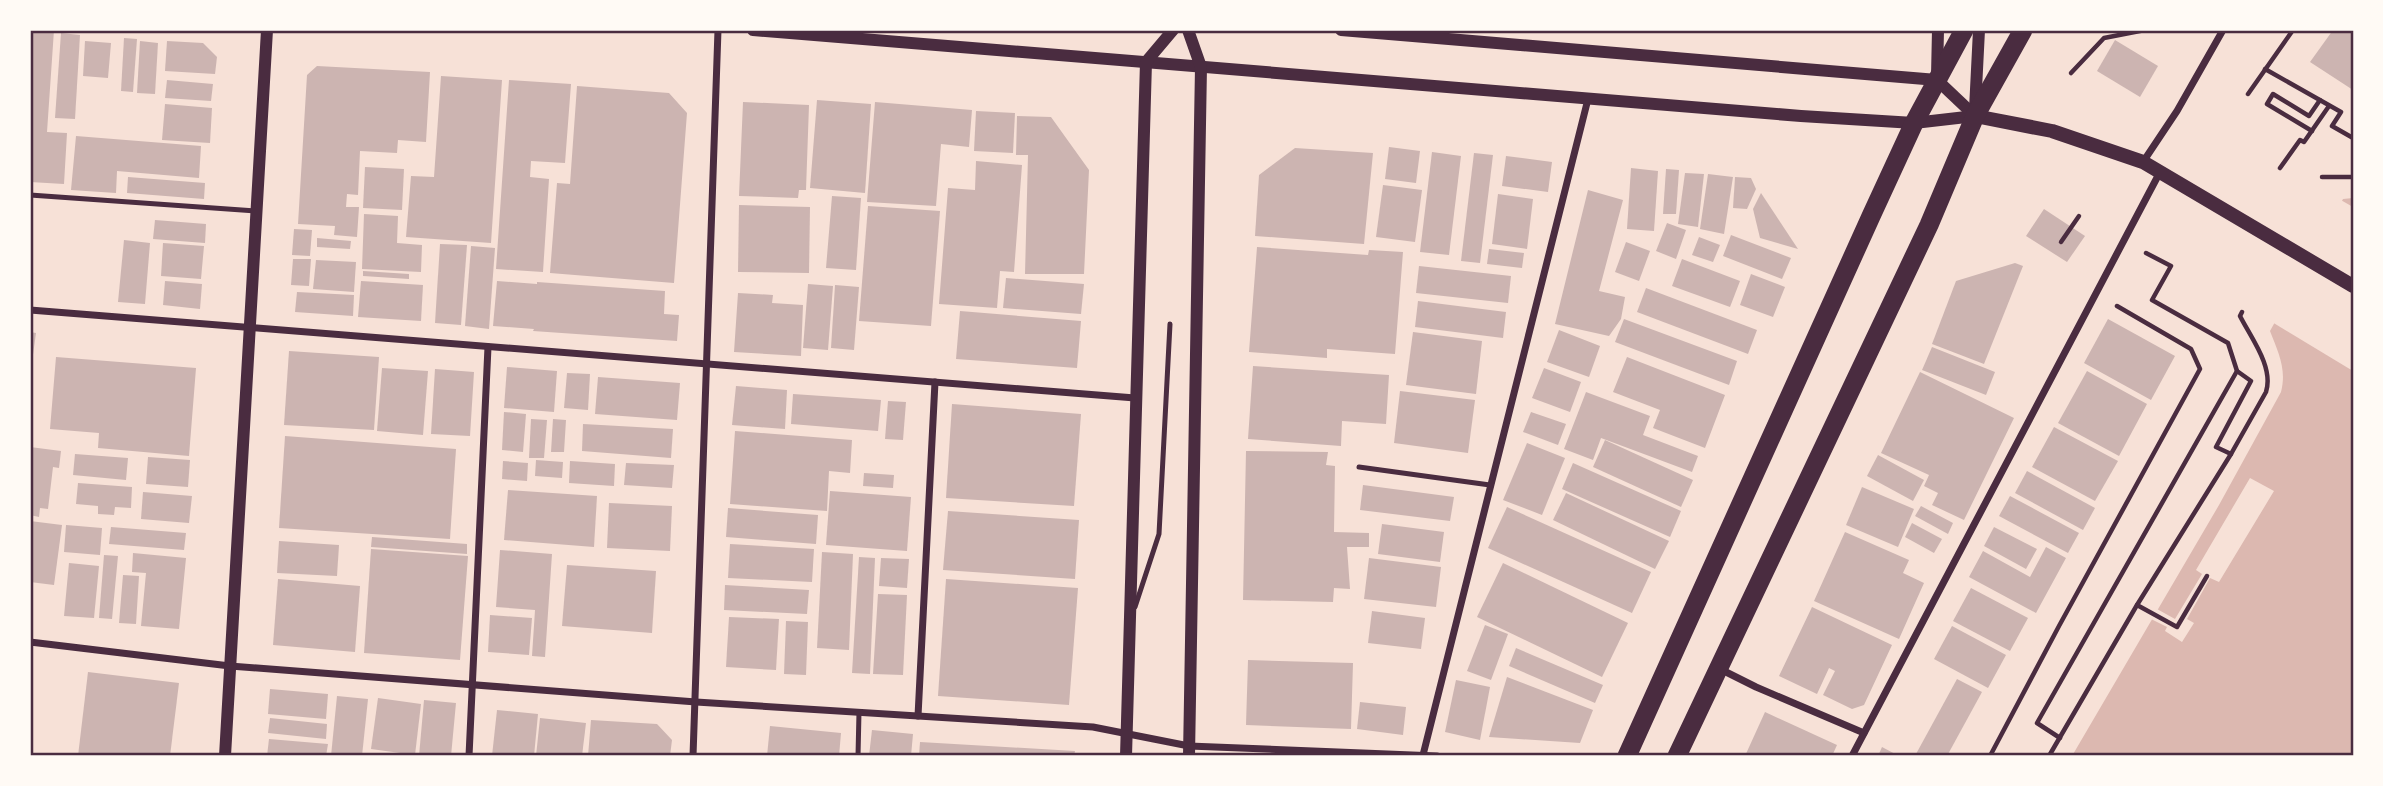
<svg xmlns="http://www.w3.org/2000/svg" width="2383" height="786" viewBox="0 0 2383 786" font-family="Spectral,serif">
  <rect width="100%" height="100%" fill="#f7e1d7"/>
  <!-- water -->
  <path fill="#dcb8b0" d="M2353,198v558h-281l147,-251 62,-113c6,-23 -3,-40 -11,-61l73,-132z"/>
  <!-- pier -->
  <g fill="#f7e1d7">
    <path d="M2339,199l14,8v164l-81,-49z"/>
    <path d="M2250,478l24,13 -55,91 -9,-4 -23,41 7,4 -12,19 -17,-11 2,-4 -16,-8 6,-10 18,10 27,-45 -6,-4z"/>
  </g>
  <!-- building -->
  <g fill="#ccb4b1">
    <path d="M30,30h24l-7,102 20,1 -3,51 -34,-2z"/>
    <path d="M2333,30h20v60l-43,-28z"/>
    <path d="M61,33l19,2 -5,84 -20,-1z"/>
    <path d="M124,38l13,1 -4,53 -12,-1z"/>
    <path d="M2115,40l43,26 -18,31 -43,-26z"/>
    <path d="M85,41l26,2 -3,35 -25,-2z"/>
    <path d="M140,41l18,2 -3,51 -18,-1z"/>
    <path d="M167,41l36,2 14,14 -2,17 -50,-3z"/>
    <path d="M317,66l113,6 -4,70 -28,-2 -1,13 -37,-2 -2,44 -11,-1 -1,13h13l-2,30 -23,-2 1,-9 -37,-2 9,-149z"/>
    <path d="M441,76l61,4 -11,163 -85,-6 5,-61 23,1z"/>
    <path d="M167,80l46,4 -2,17 -46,-3z"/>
    <path d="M509,80l62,4 -6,79 -34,-2 -1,16 19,2 -6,93 -47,-3z"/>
    <path d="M577,86l92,7 18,20 -13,170 -124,-10 7,-90 13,1z"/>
    <path d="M817,100l54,4 -6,89 -55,-5z"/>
    <path d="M743,102l66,3 -3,85h-7l-1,8 -59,-2z"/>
    <path d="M875,102l97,8 -3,37 -28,-3 -5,62 -69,-4z"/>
    <path d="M165,104l47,4 -2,35 -48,-3z"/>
    <path d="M976,111l39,2 -2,40 -39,-2z"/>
    <path d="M1017,116l34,1 38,53 -5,104h-59l3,-119h-12z"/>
    <path d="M76,136l125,10 -2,32 -82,-7 -1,22 -45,-3z"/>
    <path d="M1389,147l31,4 -4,32 -31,-4z"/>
    <path d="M1295,148l78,5 -9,91 -109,-8 4,-61z"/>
    <path d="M1432,152l29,4 -12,99 -29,-3z"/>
    <path d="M1474,153l19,2 -13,108 -19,-2z"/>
    <path d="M1506,156l46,6 -4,30 -46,-6z"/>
    <path d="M976,161l46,4 -8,107 -14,-1 -3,37 -58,-4 9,-116 27,2z"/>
    <path d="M365,167l39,2 -2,41 -39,-2z"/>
    <path d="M1631,168l27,3 -4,60 -27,-2z"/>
    <path d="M1666,169l13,1 -3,44h-13z"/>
    <path d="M1685,173l19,1 -6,53 -20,-3z"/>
    <path d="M1708,174l25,3 -9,57 -24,-5z"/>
    <path d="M128,177l77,6 -1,16 -77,-6z"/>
    <path d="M1735,177l16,1 5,11 -9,20 -14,-1z"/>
    <path d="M1383,185l39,5 -7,52 -39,-5z"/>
    <path d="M1588,190l35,10 -24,91 26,6 -4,22 -12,17 -54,-12z"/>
    <path d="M1761,193l37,56 -38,-11 -7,-29z"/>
    <path d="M1498,194l35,5 -6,50 -35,-5z"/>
    <path d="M832,196l29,2 -5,72 -30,-2z"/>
    <path d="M739,205l71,2 -1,66 -71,-1z"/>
    <path d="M868,206l72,5 -9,115 -72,-5z"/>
    <path d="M2044,209l41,27 -18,26 -41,-26z"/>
    <path d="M364,214l34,2 -1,27 25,2 -1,27 -59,-3z"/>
    <path d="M155,220l51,4 -1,19 -52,-4z"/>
    <path d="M1667,223l19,7 -10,29 -20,-8z"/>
    <path d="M294,229l18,1 -2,26 -18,-1z"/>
    <path d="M1731,235l60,23 -9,21 -59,-23z"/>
    <path d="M1699,237l21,8 -7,17 -21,-7z"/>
    <path d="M317,238l34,3 -1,8 -33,-2z"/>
    <path d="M124,240l26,3 -5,61 -27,-2z"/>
    <path d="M1626,242l24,9 -11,30 -24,-9z"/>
    <path d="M163,243l41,3 -3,33 -40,-3z"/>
    <path d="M440,244l27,1 -6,80 -26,-2z"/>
    <path d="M471,246l24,2 -6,81 -24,-3z"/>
    <path d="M1257,247l111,8 1,-5 34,2 -8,102 -68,-5v9l-78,-6z"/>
    <path d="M1489,249l35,4 -2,15 -35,-4z"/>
    <path d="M293,259h18l-2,27 -18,-1z"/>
    <path d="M1682,259l58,22 -10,26 -58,-21z"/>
    <path d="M316,260l40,2 -2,30 -41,-3z"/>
    <path d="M2015,263l8,3 -39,98 -52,-20 24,-63z"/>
    <path d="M1419,266l92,10 -3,27 -92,-10z"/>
    <path d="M363,271l46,3v5l-46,-3z"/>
    <path d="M1751,274l34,13 -12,30 -33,-12z"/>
    <path d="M1006,278l78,6 -3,30 -78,-6z"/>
    <path d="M165,281l37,3 -2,25 -37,-4z"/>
    <path d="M361,281l62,4 -2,36 -63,-4z"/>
    <path d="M497,281l40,3v-2l128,9 -1,23 15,1 -2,26 -144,-10 1,-2 -41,-3z"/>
    <path d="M808,284l25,2 -5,64 -25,-2z"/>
    <path d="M835,285l24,2 -5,63 -23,-2z"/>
    <path d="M1646,288l111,42 -9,24 -111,-42z"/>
    <path d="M297,292l57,3 -1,21 -58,-4z"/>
    <path d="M738,293l35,2 -1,8 31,2 -2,51 -67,-4z"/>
    <path d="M1418,301l88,11 -3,26 -88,-11z"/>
    <path d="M960,311l121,10 -4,47 -121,-9z"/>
    <path d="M1624,319l113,42 -8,24 -114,-43z"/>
    <path d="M2108,319l67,37 -24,44 -67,-37z"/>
    <path d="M1559,330l41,16 -11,31 -42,-15z"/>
    <path d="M30,332l6,1 -5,36h-1z"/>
    <path d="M1413,332l69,9 -6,53 -70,-9z"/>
    <path d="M1932,347l63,25 -9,23 -64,-25z"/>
    <path d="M289,351l90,6 -5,73 -90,-5z"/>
    <path d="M56,357l140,11 -7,88 -91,-8 1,-15 -49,-4z"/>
    <path d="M1627,357l98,38 -20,53 -52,-20 7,-18 -47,-18z"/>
    <path d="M1253,366l136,9 -3,49 -44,-3 -1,25 -93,-7z"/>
    <path d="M507,367l50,4 -3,41 -50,-4z"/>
    <path d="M382,368l46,3 -5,64 -46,-4z"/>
    <path d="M1544,368l37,14 -11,30 -38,-14z"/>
    <path d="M435,369l39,3 -4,64 -39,-2z"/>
    <path d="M2087,371l60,33 -28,52 -61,-33z"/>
    <path d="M1920,372l94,46 -50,102 -32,-15 6,-12 -14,-7 5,-11 -48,-22z"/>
    <path d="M567,373l23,1 -2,36 -24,-2z"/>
    <path d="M598,377l82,6 -3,37 -82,-6z"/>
    <path d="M736,386l51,4 -2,39 -53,-4z"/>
    <path d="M1400,391l75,9 -7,53 -74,-10z"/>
    <path d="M1586,392l64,24 -7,19 55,21 -6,16 -91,-34 -8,22 -29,-11z"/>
    <path d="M793,394l88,6 -3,31 -87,-7z"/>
    <path d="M888,401l18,1 -3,38 -18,-1z"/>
    <path d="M952,404l129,10 -7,92 -128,-8z"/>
    <path d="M504,412l22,2 -3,38 -21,-2z"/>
    <path d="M1531,412l35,12 -8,21 -35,-13z"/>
    <path d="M531,419l16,1 -3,38h-15z"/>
    <path d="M553,419l13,1 -2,32h-13z"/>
    <path d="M583,424l90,5 -2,29 -89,-7z"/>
    <path d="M2054,427l64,34 -23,40 -63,-34z"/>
    <path d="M735,431l117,9 -2,33 -21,-2 -2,40 -97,-7z"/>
    <path d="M285,436l171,13 -6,90 -171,-11z"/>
    <path d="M1605,440l88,40 -12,27 -88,-40z"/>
    <path d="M1527,443l38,15 -23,57 -39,-15z"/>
    <path d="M30,447l31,4 -2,17 -6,-1 -5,42 -8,-1 -1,9 -9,-2z"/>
    <path d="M1246,451l82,1 -2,13 9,1 -1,66 35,1v14h-22l3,42 -16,-1 -1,14 -90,-2z"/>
    <path d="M75,454l53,4 -2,22 -53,-5z"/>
    <path d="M1878,455l46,25 -11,21 -46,-25z"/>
    <path d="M148,457l42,3 -2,27 -42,-3z"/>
    <path d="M536,460l27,2 -1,16 -27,-2z"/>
    <path d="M503,461l25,2 -1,18 -25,-2z"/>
    <path d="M570,461l45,3 -1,22 -45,-3z"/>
    <path d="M626,463l48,2 -2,23 -48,-3z"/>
    <path d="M1573,463l108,48 -11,26 -108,-48z"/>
    <path d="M2027,471l68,37 -12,22 -68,-37z"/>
    <path d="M864,473l30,2 -1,13 -30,-2z"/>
    <path d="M78,483l54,4 -1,21 -16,-1 -1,8 -16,-1v-8l-22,-2z"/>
    <path d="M1363,485l91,12 -4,24 -90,-11z"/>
    <path d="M1862,487l52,22 -16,38 -52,-22z"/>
    <path d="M508,490l89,6 -3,51 -90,-7z"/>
    <path d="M830,491l81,6 -4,54 -81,-6z"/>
    <path d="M143,492l49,4 -3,27 -48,-4z"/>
    <path d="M1566,493l103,48 -14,28 -102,-49z"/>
    <path d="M2010,496l69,37 -11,20 -69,-37z"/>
    <path d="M609,503l63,3 -2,45 -63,-3z"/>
    <path d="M1921,506l32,17 -5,11 -33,-18z"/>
    <path d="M1507,507l144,65 -19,41 -144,-65z"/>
    <path d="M728,508l90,7 -2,29 -90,-7z"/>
    <path d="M948,511l131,9 -4,59 -132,-9z"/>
    <path d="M30,521l32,4 -8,60 -24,-3z"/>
    <path d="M1912,523l30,16 -8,14 -29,-16z"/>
    <path d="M1382,524l62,8 -4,30 -62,-8z"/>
    <path d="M66,525l36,3 -2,27 -36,-3z"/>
    <path d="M111,527l75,6 -2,17 -75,-6z"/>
    <path d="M1994,527l43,22 -11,20 -42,-23z"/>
    <path d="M1845,532l64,28 -6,13 21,10 -25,56 -85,-38z"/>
    <path d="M372,537l95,7v10l-96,-7z"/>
    <path d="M279,541l60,4 -2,31 -60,-3z"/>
    <path d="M730,544l84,5 -2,33 -84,-4z"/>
    <path d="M2046,547l20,11 -30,55 -67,-36 14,-26 47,26z"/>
    <path d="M371,549l97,7 -8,104 -96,-7z"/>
    <path d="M500,550l52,4 -7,103 -13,-1 3,-46 -39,-3z"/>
    <path d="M822,552l31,2 -4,96 -32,-2z"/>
    <path d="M133,553l53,5 -7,71 -38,-3 5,-53 -14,-1z"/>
    <path d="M104,555l14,1 -6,63 -13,-1z"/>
    <path d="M859,557l16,1 -5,116 -18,-1z"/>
    <path d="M881,558l28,1 -2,29 -28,-2z"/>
    <path d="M1369,558l72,9 -5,40 -72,-8z"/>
    <path d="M69,563l30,3 -5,52 -30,-2z"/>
    <path d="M1503,563l125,60 -26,54 -125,-60z"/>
    <path d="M567,565l89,6 -4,62 -90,-7z"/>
    <path d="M123,575l16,1 -3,48 -17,-1z"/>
    <path d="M278,579l82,7 -5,66 -82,-7z"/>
    <path d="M946,579l132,9 -9,117 -131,-9z"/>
    <path d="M725,585l84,5 -2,24 -83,-4z"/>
    <path d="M1971,588l57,30 -18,33 -57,-30z"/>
    <path d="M878,594l29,1 -4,80 -30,-1z"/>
    <path d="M1812,607l80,38 -28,60 -12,4 -29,-14 12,-24 -6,-3 -12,26 -38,-18z"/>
    <path d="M1372,611l53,7 -4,31 -53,-6z"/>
    <path d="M490,615l42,3 -3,37 -41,-3z"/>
    <path d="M729,617l50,2 -3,51 -50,-3z"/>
    <path d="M786,621l22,1 -2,53 -22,-1z"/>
    <path d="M1485,625l23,9 -17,46 -24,-9z"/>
    <path d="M1952,626l54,29 -18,33 -54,-29z"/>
    <path d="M1516,648l87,37 -8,18 -86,-37z"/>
    <path d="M1248,660l105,3 -2,66 -105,-4z"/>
    <path d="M88,672l91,11 -9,73h-92z"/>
    <path d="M1507,677l86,33 -13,33 -91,-6z"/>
    <path d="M1957,679l25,13 -35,64h-26l-5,-2z"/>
    <path d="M1456,680l34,7 -10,53 -35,-8z"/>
    <path d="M270,689l58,5 -2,25 -58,-5z"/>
    <path d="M337,696l31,3 -6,57h-31z"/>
    <path d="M378,698l43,6 -6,51 -44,-6z"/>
    <path d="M424,700l32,3 -5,53h-32z"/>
    <path d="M1360,702l46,5 -3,28 -46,-6z"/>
    <path d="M497,710l41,4 -4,42h-42z"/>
    <path d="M1765,712l72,33 -5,11h-87z"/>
    <path d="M270,718l57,6 -1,15 -58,-6z"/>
    <path d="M540,718l46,5 -4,33h-46z"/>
    <path d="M591,720l66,4 15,16 -2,16h-82z"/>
    <path d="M770,726l71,7 -2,23h-72z"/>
    <path d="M872,730l41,4 -2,22h-42z"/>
    <path d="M269,739l59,5 -2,12h-59z"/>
    <path d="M920,742l155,9 -1,5h-155z"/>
    <path d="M1882,747l17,9h-21z"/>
  </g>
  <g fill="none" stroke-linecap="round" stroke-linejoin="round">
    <!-- path -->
    <g stroke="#4a2c40" stroke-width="4.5">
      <path d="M2265,69l76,43 -9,14 21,12"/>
      <path d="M2071,73l33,-35 41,-8"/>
      <path d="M2248,94l45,-64"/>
      <path d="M2312,131l-45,-27 6,-10 36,22 11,-16"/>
      <path d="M2280,168l20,-28 4,2 25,-36"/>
      <path d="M2322,177h31"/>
      <path d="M2061,242l18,-26"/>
      <path d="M2146,253l25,13 -19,34 76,43 9,28 14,10 -35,66 15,7"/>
      <path d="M2137,605l40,22 30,-51"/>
      <path d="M2060,738l-23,-15 200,-352"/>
      <path d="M1990,756l69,-130 141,-257 -9,-20 -74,-43"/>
      <path d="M2049,756l88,-151 94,-151 35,-62c8,-25 -15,-54 -26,-76l2,-4"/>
    </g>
    <!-- service -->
    <g stroke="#4a2c40" stroke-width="5">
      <path d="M30,195l226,16"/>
      <path d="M1359,467l131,18"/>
      <path d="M1135,607l24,-73 11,-210"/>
      <path d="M858,756l1,-44"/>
    </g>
    <!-- minor -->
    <g stroke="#4a2c40" stroke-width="7">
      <path d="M2143,162l34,-51 46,-81"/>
      <path d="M30,310l1105,88"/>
      <path d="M30,642l200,24 466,36 397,25 96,19 248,10"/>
      <path d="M1720,669l36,18 108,46"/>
      <path d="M918,716l17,-334"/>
      <path d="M1423,755l165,-656"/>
      <path d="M469,756l19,-409"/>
      <path d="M693,756l25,-726"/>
      <path d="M1852,756l308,-584"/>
    </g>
    <!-- tertiary -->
    <g stroke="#4a2c40" stroke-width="12">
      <path d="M753,30l1048,86 113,7 61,-7"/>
      <path d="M1188,30l13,37 -12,689"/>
      <path d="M1341,30l596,50"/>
      <path d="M1937,76l1,-46"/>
      <path d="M1937,80l38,36"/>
      <path d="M1975,109l4,-79"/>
      <path d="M225,756l42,-726"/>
      <path d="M1126,756l20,-694 27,-32"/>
    </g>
    <!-- secondary -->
    <path stroke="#4a2c40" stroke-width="14" d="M1975,116l77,15 91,31 210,124"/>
    <!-- trunk -->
    <g stroke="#4a2c40" stroke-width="19">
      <path d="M1627,756l245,-542 42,-91 50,-93"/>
      <path d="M1677,756l252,-531 46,-109 48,-86"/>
    </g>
  </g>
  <!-- border -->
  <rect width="2383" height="786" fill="none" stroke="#fffaf5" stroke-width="63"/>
  <rect x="32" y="32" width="2320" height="722" fill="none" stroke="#4a2c40" stroke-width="2.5"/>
</svg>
